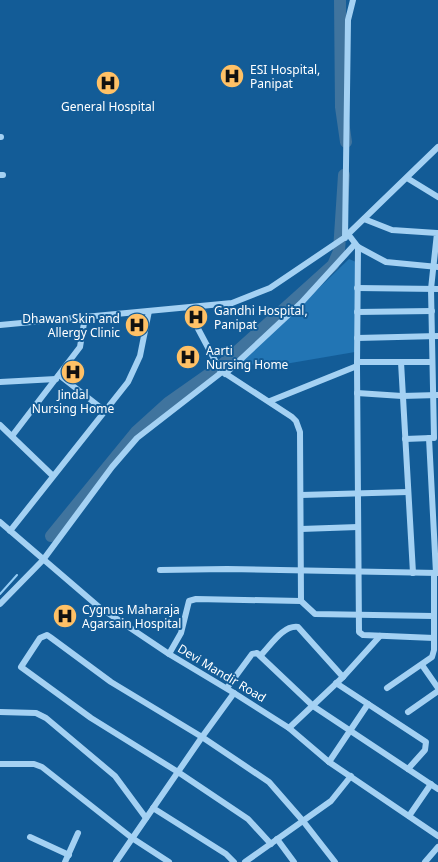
<svg xmlns="http://www.w3.org/2000/svg" width="438" height="862" viewBox="0 0 438 862" font-family="'Noto Sans',sans-serif">
  <rect width="100%" height="100%" fill="#135c97"/>
  <!-- green -->
  <path fill="#2275b4" d="M349,259l7,3 -1,90 -76,13 -37,-1v-2z"/>
  <g fill="none" stroke-linecap="round" stroke-linejoin="round">
    <!-- stream -->
    <path stroke="#96cef6" stroke-width="2" d="M0,594l17,-19"/>
    <!-- river -->
    <g stroke="#40749e" stroke-width="12">
      <path d="M340,0l1,107 5,35"/>
      <path d="M51,536l85,-104 32,-29 54,-38 111,-100 6,-14 5,-76"/>
    </g>
    <!-- minor -->
    <g stroke="#a4d1f3" stroke-width="6">
      <path d="M0,137h1"/>
      <path d="M0,175h3"/>
      <path d="M407,178l31,19"/>
      <path d="M364,219l28,11 45,3 -6,56 3,149"/>
      <path d="M348,234l10,13 28,15 52,5"/>
      <path d="M345,238l3,-218 5,-20"/>
      <path d="M357,288l81,1"/>
      <path d="M187,308l33,62 72,47 4,4 4,11 1,169"/>
      <path d="M357,312l75,-1"/>
      <path d="M0,325l232,-22 38,-15 74,-50 94,-91"/>
      <path d="M357,338l81,-2"/>
      <path d="M357,362h75"/>
      <path d="M401,362l12,211"/>
      <path d="M357,366l2,266 4,3 71,3"/>
      <path d="M225,374l76,-71 54,-59"/>
      <path d="M59,375l46,36"/>
      <path d="M0,382l56,-3"/>
      <path d="M357,393l45,3 36,-1"/>
      <path d="M270,401l87,-35 1,-119"/>
      <path d="M0,425l53,51"/>
      <path d="M12,436l68,-89 5,-30"/>
      <path d="M429,438l7,135"/>
      <path d="M405,439l26,-1"/>
      <path d="M301,495l107,-3"/>
      <path d="M0,522l99,85 70,47 65,39 55,35 40,34 109,74"/>
      <path d="M301,529l57,-2"/>
      <path d="M10,531l118,-149 12,-26 9,-45"/>
      <path d="M160,570l67,-1 211,4"/>
      <path d="M0,604l43,-44 69,-93 25,-29 85,-66"/>
      <path d="M169,654l12,-21 8,-32 7,-2 105,2 14,13 118,2"/>
      <path d="M261,655c10,-10 22,-30 37,-28l45,50"/>
      <path d="M422,665l16,23"/>
      <path d="M336,683l90,59 -1,8 -17,19"/>
      <path d="M227,688l25,-34 5,-1 56,53 125,83"/>
      <path d="M387,688l45,-31 2,-7v-77"/>
      <path d="M0,712l36,1 10,5 69,58 31,42"/>
      <path d="M408,712l30,-21"/>
      <path d="M289,728l54,-51 37,-41"/>
      <path d="M329,762l39,-58"/>
      <path d="M0,764h34l8,3 90,71 37,24"/>
      <path d="M153,808l73,46 8,8"/>
      <path d="M409,816l22,-32"/>
      <path d="M30,837l39,18"/>
      <path d="M277,839l17,23"/>
      <path d="M271,844l-23,-25 -70,-47 -87,-54 -70,-51 19,-29 7,-3 3,2 61,45 91,55 67,45 34,39 32,41"/>
      <path d="M65,862l13,-29"/>
      <path d="M116,862l86,-125 32,-44"/>
      <path d="M245,862l86,-61 20,-25"/>
      <path d="M425,862l13,-15"/>
    </g>
  </g>
  <!-- icons -->
  <defs>
    <g id="hospital-disc" transform="scale(1.25)"><circle r="9.5" fill="#ffc166" stroke="#135c97"/><path d="M-5-5h3v3.5h4V-5h3V5h-3V1.5h-4V5h-3Z" fill="#111"/></g>
  </defs>
  <g fill-rule="evenodd">
    <use href="#hospital-disc" x="232" y="76"/>
    <use href="#hospital-disc" x="108" y="83"/>
    <use href="#hospital-disc" x="196" y="317"/>
    <use href="#hospital-disc" x="137" y="325"/>
    <use href="#hospital-disc" x="188" y="357"/>
    <use href="#hospital-disc" x="73" y="372"/>
    <use href="#hospital-disc" x="65" y="616"/>
  </g>
  <g text-anchor="middle" dominant-baseline="central" stroke-width="4" stroke-linejoin="round" paint-order="stroke">
    <!-- poi labels -->
    <g font-size="12" fill="#fff" stroke="#135c97" text-anchor="start">
      <text x="250" y="69">ESI Hospital,<tspan x="250" dy="14">Panipat</tspan></text>
      <text x="108" y="106" text-anchor="middle">General Hospital</text>
      <text x="214" y="310">Gandhi Hospital,<tspan x="214" dy="14">Panipat</tspan></text>
      <text x="120" y="318" text-anchor="end">Dhawan Skin and<tspan x="120" dy="14">Allergy Clinic</tspan></text>
      <text x="206" y="350">Aarti<tspan x="206" dy="14">Nursing Home</tspan></text>
      <text x="73" y="394" text-anchor="middle">Jindal<tspan x="73" dy="14">Nursing Home</tspan></text>
      <text x="82" y="609">Cygnus Maharaja<tspan x="82" dy="14">Agarsain Hospital</tspan></text>
    </g>
    <!-- street labels -->
    <g font-size="12" fill="#fff" stroke="#135c97">
      <text transform="translate(222 673) rotate(31)">Devi Mandir Road</text>
    </g>
  </g>
</svg>
